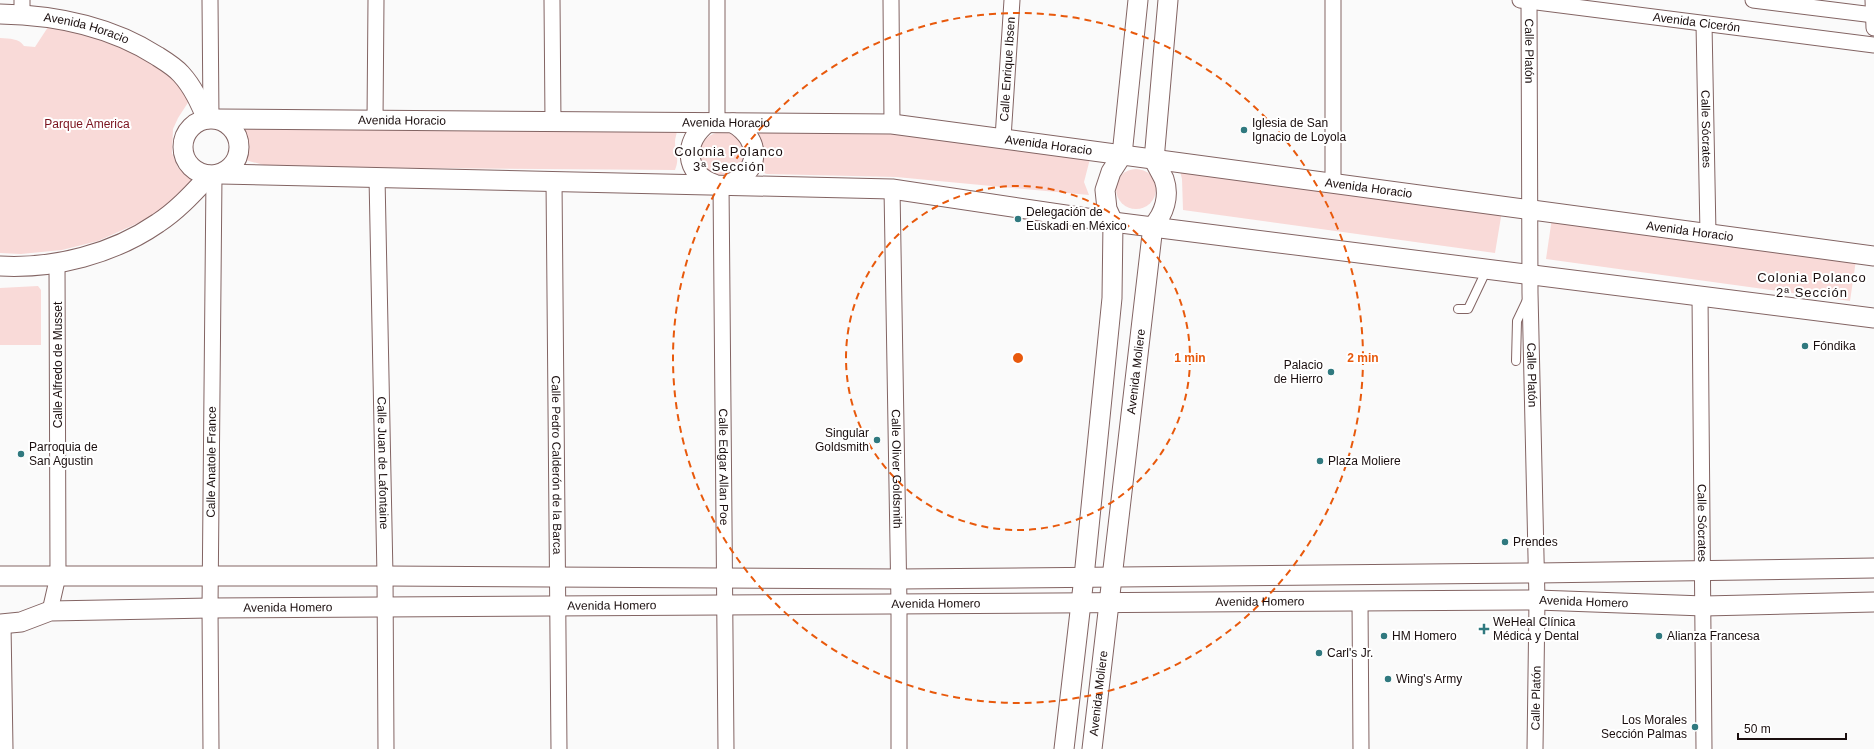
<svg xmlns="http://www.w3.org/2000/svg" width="1874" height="749" viewBox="0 0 1874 749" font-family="Helvetica,sans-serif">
  <rect width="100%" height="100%" fill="#fafafa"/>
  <!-- green -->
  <g fill="#f9dad8">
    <path d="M50,24l53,13 66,34 20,30 -11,17 -5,11 -1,24 6,15 16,11 -38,36 -58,26 -36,9 -41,4 -21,-1v-215c10,1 19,0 24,8l11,1z"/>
    <path d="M245,121l431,6c2,7 -1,9 -1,15 0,12 5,16 0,28l-372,-3 -39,-2 -19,-5 3,-17 -7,-14z"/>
    <path d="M885,128l206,27 -7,27 5,13 -193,-18 -129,-3 -8,-3c-2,-11 0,-25 0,-37l5,-4z"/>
    <circle cx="722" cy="154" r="22"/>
    <path d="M1179,167l323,44 -7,42 -312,-43 -1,-31z"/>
    <circle cx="1136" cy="189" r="20"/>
    <path d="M1552,218l304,42 -6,41 -304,-42z"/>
    <path d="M38,286l3,4v55h-41v-57z"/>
  </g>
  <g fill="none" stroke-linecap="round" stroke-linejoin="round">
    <!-- service casing -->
    <g stroke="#836463" stroke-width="10">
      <g id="service">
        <path d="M1458,309h10l19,-40"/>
        <path d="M1516,361l1,-40 10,-21"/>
      </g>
    </g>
    <!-- minor casing -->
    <g stroke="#836463" stroke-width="17">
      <g id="minor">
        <path d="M210,0l1,118"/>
        <path d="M552,0l1,122"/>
        <path d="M891,0l1,124"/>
        <path d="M1333,0v183"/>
        <path id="s1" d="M1520,0l354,45"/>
        <path id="s2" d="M1529,0l1,293 7,307 -2,149"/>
        <path d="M1753,0l121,15"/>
        <path d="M1873,0l1,28"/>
        <path d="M22,15v-15"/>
        <path id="s3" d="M1704,24l4,210"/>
        <path d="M375,120l1,-120"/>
        <path d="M717,123v-123"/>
        <path id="s4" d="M1003,138l9,-138"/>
        <path id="s5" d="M377,177l8,399 1,173"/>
        <path id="s6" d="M554,181l5,568"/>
        <path id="s7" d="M721,184l5,565"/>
        <path id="s8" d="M892,189l7,415v145"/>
        <path id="s9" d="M1700,296l4,453"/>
        <path d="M1360,601l1,148"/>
        <path d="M50,611l8,-35 -1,-314"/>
        <path d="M3,624l2,125"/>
        <path id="s10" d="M211,749l-1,-141 4,-433"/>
      </g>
    </g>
    <!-- tertiary casing -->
    <g stroke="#836463" stroke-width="21">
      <g id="tertiary">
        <path id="s11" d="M0,14c55,1 110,12 157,42 8,5 18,11 24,18 12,13 19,29 26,45"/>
        <circle cx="211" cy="147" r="28"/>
        <path id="s12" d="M216,119l676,5 982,132"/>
        <path d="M707,123c-24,19 -23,50 7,61"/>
        <path d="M220,174l672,15 221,33 761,96"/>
        <path d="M729,184c32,-12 33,-44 4,-61"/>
        <path d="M0,266c55,3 113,-12 158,-43 20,-13 36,-31 52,-48"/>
        <path d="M0,576h385l514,3 638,-6 337,-5"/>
        <path id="s13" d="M0,624l21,-2 29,-11 160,-3 1327,-8 167,6 170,-4"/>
        <path d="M1064,749l20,-172 28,-279 1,-76 -6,-13 -2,-19 6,-18 11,-17 16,-155"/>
        <path id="s14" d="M1092,749l61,-523c11,-12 17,-30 11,-47 -3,-6 -7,-13 -10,-19l14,-160"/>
      </g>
    </g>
    <!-- service -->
    <use href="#service" stroke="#fff" stroke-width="8"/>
    <!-- minor -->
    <use href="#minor" stroke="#fff" stroke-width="15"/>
    <!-- tertiary -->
    <use href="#tertiary" stroke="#fff" stroke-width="19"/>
  </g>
  <!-- distance rings -->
  <g fill="none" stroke="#e8590c" stroke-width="2" stroke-dasharray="7 5">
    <circle cx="1018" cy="358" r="172"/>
    <circle cx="1018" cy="358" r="345"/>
  </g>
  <!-- markers -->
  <g fill="#30797f" stroke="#fff" stroke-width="1.5">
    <circle cx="1244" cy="130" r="4"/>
    <circle cx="1018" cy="219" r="4"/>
    <circle cx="1805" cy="346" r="4"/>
    <circle cx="1331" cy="372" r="4"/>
    <circle cx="877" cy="440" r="4"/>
    <circle cx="21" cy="454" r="4"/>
    <circle cx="1320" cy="461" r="4"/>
    <circle cx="1505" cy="542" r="4"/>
    <path d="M1482 623h4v4h4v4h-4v4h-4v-4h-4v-4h4z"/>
    <circle cx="1384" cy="636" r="4"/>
    <circle cx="1659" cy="636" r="4"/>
    <circle cx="1319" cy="653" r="4"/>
    <circle cx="1388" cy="679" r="4"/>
    <circle cx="1695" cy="727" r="4"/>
  </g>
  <g text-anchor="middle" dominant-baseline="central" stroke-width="4" stroke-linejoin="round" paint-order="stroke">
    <!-- street labels -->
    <g font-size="12" fill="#1a0e0e" stroke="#fff">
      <text stroke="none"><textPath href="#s1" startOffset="178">Avenida Cicerón</textPath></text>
      <text stroke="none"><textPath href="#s11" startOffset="88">Avenida Horacio</textPath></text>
      <text stroke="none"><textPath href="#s2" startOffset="51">Calle Platón</textPath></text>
      <text stroke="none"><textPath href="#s4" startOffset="69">Calle Enrique Ibsen</textPath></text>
      <text stroke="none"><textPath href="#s12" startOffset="186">Avenida Horacio</textPath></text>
      <text stroke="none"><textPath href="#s12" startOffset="510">Avenida Horacio</textPath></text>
      <text stroke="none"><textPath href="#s3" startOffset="105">Calle Sócrates</textPath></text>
      <text stroke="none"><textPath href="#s12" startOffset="834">Avenida Horacio</textPath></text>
      <text stroke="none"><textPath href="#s12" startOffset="1157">Avenida Horacio</textPath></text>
      <text stroke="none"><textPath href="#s12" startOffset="1481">Avenida Horacio</textPath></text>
      <text transform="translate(58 365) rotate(-90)">Calle Alfredo de Musset</text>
      <text stroke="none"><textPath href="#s14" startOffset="380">Avenida Moliere</textPath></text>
      <text stroke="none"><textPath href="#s2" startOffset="375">Calle Platón</textPath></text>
      <text stroke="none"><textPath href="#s10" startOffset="287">Calle Anatole France</textPath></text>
      <text stroke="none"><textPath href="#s5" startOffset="286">Calle Juan de Lafontaine</textPath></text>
      <text stroke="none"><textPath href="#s6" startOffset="284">Calle Pedro Calderón de la Barca</textPath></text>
      <text stroke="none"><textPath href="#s7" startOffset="283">Calle Edgar Allan Poe</textPath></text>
      <text stroke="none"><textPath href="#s8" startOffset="280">Calle Oliver Goldsmith</textPath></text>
      <text stroke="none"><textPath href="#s9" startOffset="227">Calle Sócrates</textPath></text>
      <text stroke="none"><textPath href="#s13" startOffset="1262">Avenida Homero</textPath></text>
      <text stroke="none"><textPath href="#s13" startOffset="1586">Avenida Homero</textPath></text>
      <text stroke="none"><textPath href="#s13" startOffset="938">Avenida Homero</textPath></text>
      <text stroke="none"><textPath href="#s13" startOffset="614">Avenida Homero</textPath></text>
      <text stroke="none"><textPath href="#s13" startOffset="290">Avenida Homero</textPath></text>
      <text stroke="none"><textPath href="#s14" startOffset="56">Avenida Moliere</textPath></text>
      <text transform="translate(1536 698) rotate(-89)">Calle Platón</text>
    </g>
    <!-- poi labels -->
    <g font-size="12" fill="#1a0e0e" stroke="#fff" text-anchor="start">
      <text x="1252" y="123">Iglesia de San<tspan x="1252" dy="14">Ignacio de Loyola</tspan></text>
      <text x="1026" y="212">Delegación de<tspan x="1026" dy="14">Euskadi en México</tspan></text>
      <text x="1813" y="346">Fóndika</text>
      <text x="1323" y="365" text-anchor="end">Palacio<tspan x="1323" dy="14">de Hierro</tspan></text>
      <text x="869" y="433" text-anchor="end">Singular<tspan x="869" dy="14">Goldsmith</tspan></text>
      <text x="29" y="447">Parroquia de<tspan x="29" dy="14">San Agustin</tspan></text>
      <text x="1328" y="461">Plaza Moliere</text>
      <text x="1513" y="542">Prendes</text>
      <text x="1493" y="622">WeHeal Clínica<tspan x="1493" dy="14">Médica y Dental</tspan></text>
      <text x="1392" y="636">HM Homero</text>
      <text x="1667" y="636">Alianza Francesa</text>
      <text x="1327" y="653">Carl's Jr.</text>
      <text x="1396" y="679">Wing's Army</text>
      <text x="1687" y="720" text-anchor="end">Los Morales<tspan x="1687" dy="14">Sección Palmas</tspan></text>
    </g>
    <!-- park labels -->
    <g font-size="12" fill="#7a131e" stroke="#fff">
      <text x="87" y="124">Parque America</text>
    </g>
    <!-- neighbourhood labels -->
    <g font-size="13" letter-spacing="1" fill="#1a0e0e" stroke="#fff">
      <text x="729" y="151">Colonia Polanco<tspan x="729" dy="15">3ª Sección</tspan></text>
      <text x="1812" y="277">Colonia Polanco<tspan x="1812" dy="15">2ª Sección</tspan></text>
    </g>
  </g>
  <circle cx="1018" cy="358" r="6" fill="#e8590c" stroke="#fff" stroke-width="2"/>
  <g font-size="12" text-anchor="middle" font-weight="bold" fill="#e8590c" stroke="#fff" stroke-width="4" stroke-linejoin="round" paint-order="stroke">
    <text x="1190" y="362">1 min</text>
    <text x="1363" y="362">2 min</text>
  </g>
  <!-- scale -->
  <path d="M1738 733v6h108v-6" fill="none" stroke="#1a0e0e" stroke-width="2"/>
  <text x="1744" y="733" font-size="12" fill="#1a0e0e" stroke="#ffffff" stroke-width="3" paint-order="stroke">50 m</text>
</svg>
